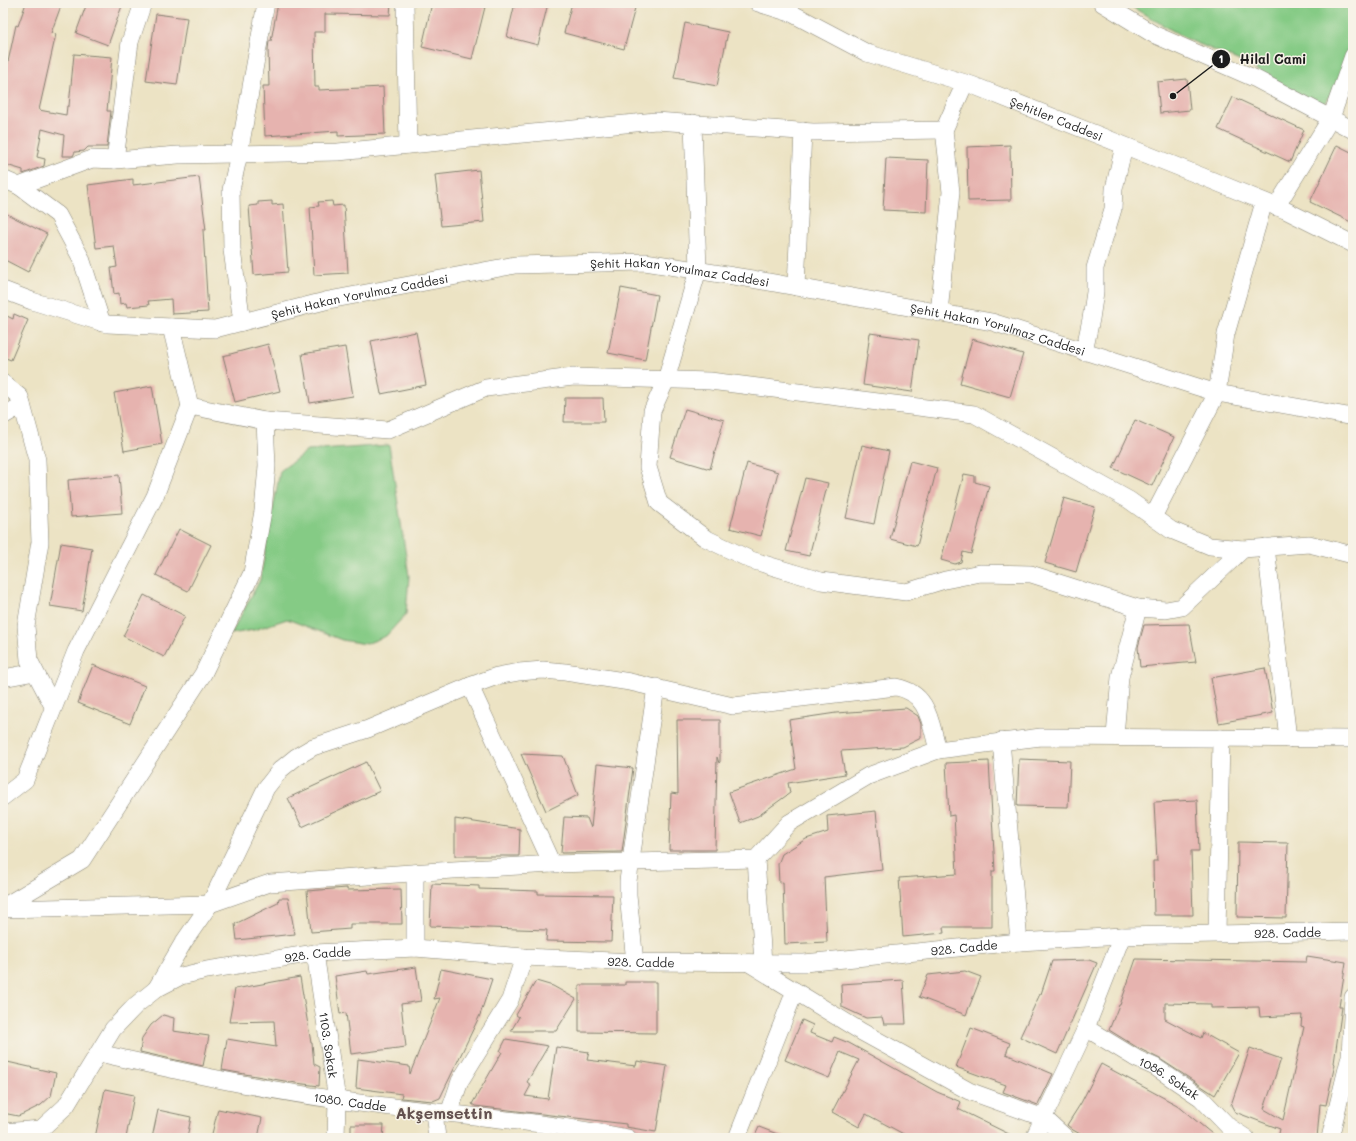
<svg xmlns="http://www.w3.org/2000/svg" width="1356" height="1141" viewBox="0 0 1356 1141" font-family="Mali,sans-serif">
  <rect width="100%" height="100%" fill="#f7f3e8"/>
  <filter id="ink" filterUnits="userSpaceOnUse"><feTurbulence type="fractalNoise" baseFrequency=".025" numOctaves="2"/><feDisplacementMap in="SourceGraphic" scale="8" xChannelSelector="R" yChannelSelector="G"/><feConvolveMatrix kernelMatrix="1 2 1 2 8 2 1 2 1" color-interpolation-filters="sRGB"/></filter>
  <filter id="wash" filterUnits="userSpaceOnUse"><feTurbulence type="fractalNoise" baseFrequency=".012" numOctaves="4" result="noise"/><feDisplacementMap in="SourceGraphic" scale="16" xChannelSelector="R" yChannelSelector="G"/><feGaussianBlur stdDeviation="0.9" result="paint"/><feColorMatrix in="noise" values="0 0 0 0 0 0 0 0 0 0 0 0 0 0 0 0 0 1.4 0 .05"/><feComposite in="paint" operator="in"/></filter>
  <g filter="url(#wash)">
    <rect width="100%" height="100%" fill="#ece3c4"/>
    <!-- green -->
    <g fill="#85cb85" stroke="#507450">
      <path d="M1125,3h211l17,3v50l-28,48 -31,-10 -47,-30 -60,-25z"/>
      <path d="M389,445l20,131 -3,38 -20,22 -20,8 -24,-4 -55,-21 -33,11 -23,4 29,-54 20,-109 27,-20z"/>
    </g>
    <g id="blocks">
      <!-- building -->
      <g fill="#e6b3af">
        <path d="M26,3h36l-11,30 5,1 -17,76 27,5 1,-9h2l5,-52 38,3 -5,54h4l-4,36h-19l-4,4 -9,1 -2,4h-11l2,-21 -22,-6 -5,28 8,2 -1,7 -21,8v-4l-20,-6v-79l13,-60 2,1z"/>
        <path d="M87,3h36l-15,42 -32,-12z"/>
        <path d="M278,3h113l-1,12 -65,-1v18h-11l1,55h4v3l64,-3 2,47 -47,2v-5l-73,5 -2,-50h6l-1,-37 1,-8h2z"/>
        <path d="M432,3h54l-14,56 -50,-12z"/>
        <path d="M515,3h33l-10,42 -31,-8z"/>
        <path d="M572,3h45l18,5 -11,41 -60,-16z"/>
        <path d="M156,14l31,4 -10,67 -31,-4z"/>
        <path d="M685,23l43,9 -11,54 -43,-8z"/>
        <path d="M1187,79l3,31 -30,3 -3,-31z"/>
        <path d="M1233,97l71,33 -14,32 -72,-33z"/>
        <path d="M1010,145l1,55 -43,1 -1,-54z"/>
        <path d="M1337,145l16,8v70l-43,-21z"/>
        <path d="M886,158l42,2 -2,52 -43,-2z"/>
        <path d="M479,170l5,52 -43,4 -6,-51z"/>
        <path d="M199,177l7,53h-3l5,82 -36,2 -1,-15 -23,2 1,4 -22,2 -1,-4 -6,1 -1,-11 -5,1 -3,-26 6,-1 -3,-21 -18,2 -8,-63 45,-6v6z"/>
        <path d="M272,201v4l11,-1 5,68 -34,3 -5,-69 9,-1v-3z"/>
        <path d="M332,201l1,5 11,-1 4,68 -34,2 -4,-68 9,-1 -1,-4z"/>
        <path d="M3,212l44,22 -19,38 -25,-13z"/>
        <path d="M621,288l36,7 -12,65 -37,-7z"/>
        <path d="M3,314l10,5 1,-5 14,6 -17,40 -8,-3z"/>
        <path d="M416,332l10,53 -45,9 -10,-53z"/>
        <path d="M870,333l49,7 -7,52 -49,-7z"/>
        <path d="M972,339l51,15 -13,43 -50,-14z"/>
        <path d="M268,344l12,47 -45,11 -12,-46z"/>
        <path d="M345,347l8,49 -43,7 -8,-49z"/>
        <path d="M152,386l10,58 -38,7 -10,-58z"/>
        <path d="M565,398h38l1,24h-40z"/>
        <path d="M685,409l39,11 -14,49 -40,-12z"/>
        <path d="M1135,420l39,17 -22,49 -39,-18z"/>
        <path d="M862,445l27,6 -15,73 -28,-6z"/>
        <path d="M910,461l27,7 -20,78 -27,-7z"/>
        <path d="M747,463l31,9 -17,64 -31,-8z"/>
        <path d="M964,474l11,2v6l14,4 -18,68 -8,-2 -2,10 -6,2 -14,-4z"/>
        <path d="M119,475l3,38 -51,4 -3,-37z"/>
        <path d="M805,478l23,5 -19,73 -23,-5z"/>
        <path d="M1064,498l31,9 -19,65 -31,-9z"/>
        <path d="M179,529l32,16 -23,46 -32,-16z"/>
        <path d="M61,543l31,5 -10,63 -32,-5z"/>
        <path d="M144,595l41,21 -21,41 -41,-21z"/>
        <path d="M1189,624l7,38 -56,5 -2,-20 6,-22z"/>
        <path d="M93,665l52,21 -15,38 -52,-21z"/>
        <path d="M1265,668l8,45 -54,10 -8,-45z"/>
        <path d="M906,708l12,8 3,8v14l-18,9 -62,4 4,23 -57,9 2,10 -32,23 -18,7 -11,-31 67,-23 -7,-49 47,-7z"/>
        <path d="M677,720h43v42l-1,1 -2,-6 -2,93h-46l2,-57 7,1z"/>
        <path d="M521,754l42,2 15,39 -32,16z"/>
        <path d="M1019,759l51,2 -2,46 -51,-1z"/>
        <path d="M989,761l6,110h-3v56h-49l1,6 -41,4 -4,-59 58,-4 -3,-59 -5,1 -3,-53z"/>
        <path d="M366,762l14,29 -78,36 -14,-29z"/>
        <path d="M597,764l36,4 -11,84 -61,1 3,-36 23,1 4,10z"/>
        <path d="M1197,800l2,51h-8l2,64h-39l-1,-54h4l-3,-59z"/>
        <path d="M876,811l6,59 -58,7 3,65 -42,2 -2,-62 -4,1 -1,-19 4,-10 24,-15 22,-7 -1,-16z"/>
        <path d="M455,819l65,10 -1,27h-64z"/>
        <path d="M1238,842l50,1 -2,75 -49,-1z"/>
        <path d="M432,884l47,2v3l59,2v3l75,1 -2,47 -65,-1 1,-11 -117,-4z"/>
        <path d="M347,888v2l54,-1 1,35h-52v5l-39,3 -4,-41z"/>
        <path d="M279,898h9l7,36 -58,6 -2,-16 43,-21z"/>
        <path d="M1307,956l39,6 -7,45h3l-8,56 1,1 -9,41 -6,-1 -3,34h-39l2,-9 -45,-17 -4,-7 19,-57 31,11 -17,50 19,11 21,-93 -3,-1 1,-11 -42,2 -1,-10 -48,1v-4l-46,-1v16l36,19 2,-5 36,20 -24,42 -55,-36 -22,-11 -29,-18 10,-25h1l16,-46 170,3z"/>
        <path d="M1089,960l8,3 -40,91 -37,-17 20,-43h1l11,-33z"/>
        <path d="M416,967l5,34 -20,3 5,43 -55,7 -5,-41 -6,1 -5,-38 32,-5 1,3z"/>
        <path d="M441,969l51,10 -12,36 -40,83 -7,3 -32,-3 1,-4 -46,-6 2,-29 51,7 1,8 30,-76 -6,1z"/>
        <path d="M965,971l16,6 -15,38 -47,-18 9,-22z"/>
        <path d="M300,977l11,66h1l2,21 6,3 -1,19 -23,-3 -74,-13 5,-31 49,8 -2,-26 -45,1 6,-33z"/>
        <path d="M903,980l3,44h-22l-2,-7 -16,1 -24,-11 -1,-23z"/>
        <path d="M536,981l17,5 23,13 -20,32h-45l8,-14 -3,-2z"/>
        <path d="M625,982h31v51l-77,-1v-47h46z"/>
        <path d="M163,1015l11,3 -1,13 36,5 -6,30 -63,-14 2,-14 9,-13z"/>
        <path d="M802,1020l11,5 -3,8 22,9 2,-5 15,6 88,49 24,10 -3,7 59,29h-106l-45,-24 -7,13 -27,-15 27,-52 -19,-8 -11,26 -44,-18z"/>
        <path d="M971,1028l39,15 -4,11 47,20 -15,31 -35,-13 3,-7 -50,-18z"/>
        <path d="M506,1039l42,7 -21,36 4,3 -6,11 23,3 8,-52 33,5 -2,8 49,6 1,-5 30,5 -11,66 -30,-5v-3l-151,-18 -3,-2 30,-52 -2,-1z"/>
        <path d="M3,1061l53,12 -5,23 -10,9 -18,9 -5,2 -15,-3z"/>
        <path d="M1101,1064l76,41 40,33h-130l-14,-8 -6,-5 14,-22z"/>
        <path d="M105,1089l29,6 -8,43h-31z"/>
        <path d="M218,1109l44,9 -4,20h-47z"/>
        <path d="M158,1110l33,7 -4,21h-35z"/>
        <path d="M351,1125h33l-1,13h-32z"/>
        <path d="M759,1127l26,10v1h-31z"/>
      </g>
    </g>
  </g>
  <g filter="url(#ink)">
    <use href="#blocks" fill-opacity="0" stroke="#848070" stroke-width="1"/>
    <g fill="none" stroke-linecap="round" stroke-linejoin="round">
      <!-- minor casing -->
      <g stroke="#848070" stroke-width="18">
        <g id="minor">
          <path d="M405,3l3,142"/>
          <path id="s1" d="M758,3l35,11 74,39 105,32 229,91 84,34 68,34"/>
          <path d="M1102,3l51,31 103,45 97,51"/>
          <path d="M693,123l5,147 -32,110 -14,31 -4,56 11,36 46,35 46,22 70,21 85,11 39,-12 35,-7 51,1 107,34 28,2 16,-3 61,-58"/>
          <path d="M115,160l15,-118 13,-39"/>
          <path d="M3,179l16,7 73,-27 23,1 63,-5 160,-3 318,-31 157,11 131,-2 21,-47"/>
          <path d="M19,186l39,29 23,43 21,65"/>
          <path d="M1276,207l55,-89 22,-62"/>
          <path d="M796,287l7,-156"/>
          <path id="s2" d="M3,290l29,11 75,23 108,5 114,-29 186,-35 130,-3 107,17 240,43 225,71 136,24"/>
          <path d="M939,313l12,-121 -7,-62"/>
          <path d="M242,322l-10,-72 -1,-60 8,-36 27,-151"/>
          <path d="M171,327l19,79 75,15 123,9 98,-42 87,-11 137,4 264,33 155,86 42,30 39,16 33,3 66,-5 44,11"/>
          <path d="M1084,352l7,-33 4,-27v-24l18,-59 1,-20 10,-43"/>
          <path d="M3,383l17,14 17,63 3,82 -14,84 3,34 24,46"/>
          <path d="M3,416l19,-11"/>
          <path d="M1153,517l64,-124 9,-59 38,-132"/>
          <path d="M1266,547l22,192"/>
          <path d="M3,678l32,-6"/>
          <path d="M470,686l82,178"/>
          <path d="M1115,736l5,-59 18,-69"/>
          <path d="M1001,741l18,201"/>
          <path d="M3,797l22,-17 51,-129 79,-155 35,-90"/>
          <path d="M756,859l7,104"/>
          <path d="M415,873v75"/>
          <path d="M3,907l79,-47 121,-186 49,-101 11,-62 4,-45 -2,-45"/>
          <path d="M3,909l207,-5 60,-21 183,-13 99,-6 204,-5 33,-36 79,-47 70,-26 103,-13 312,2"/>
          <path d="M1217,933l4,-195"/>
          <path id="s3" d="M315,953l22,147 -1,38"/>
          <path d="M635,962l-7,-67v-14l28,-194"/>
          <path d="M749,963l113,69 107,59 75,27 22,20"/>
          <path d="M156,989l27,-46 27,-39 56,-116 14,-18 16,-13 17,-10 55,-18 102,-43 27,-10 22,-4 24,-2 22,2 65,10 103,24 163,-19c33,6 34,35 42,63"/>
          <path id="s4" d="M1086,1028l51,31 18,8 46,31 28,29 17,11"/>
          <path id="s5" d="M99,1053c79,18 159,36 239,47 97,14 195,19 290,38"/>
          <path d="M434,1112l3,26"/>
          <path d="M449,1113l11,-32 50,-81 14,-43"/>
          <path id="s6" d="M3,1132l38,-3 25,-23 47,-77 23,-24 20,-16 25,-13 26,-6 108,-17 100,-5 109,9 111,5 169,1 215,-21 103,-6 231,-5"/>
          <path d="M737,1138l58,-147"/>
          <path d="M1034,1138l52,-110 36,-92"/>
          <path d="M1330,1138l20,-82 3,-59"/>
        </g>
      </g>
      <!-- minor -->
      <use href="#minor" stroke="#fff" stroke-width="17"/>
    </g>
  </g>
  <g text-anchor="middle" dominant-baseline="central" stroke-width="3" stroke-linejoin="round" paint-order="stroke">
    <!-- street labels -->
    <g font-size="12" fill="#1c1c1c" stroke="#f7f3e8">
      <text stroke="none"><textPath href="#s1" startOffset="321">Şehitler Caddesi</textPath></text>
      <text stroke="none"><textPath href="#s2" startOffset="690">Şehit Hakan Yorulmaz Caddesi</textPath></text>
      <text stroke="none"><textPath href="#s2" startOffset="366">Şehit Hakan Yorulmaz Caddesi</textPath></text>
      <text stroke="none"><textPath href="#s2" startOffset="1014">Şehit Hakan Yorulmaz Caddesi</textPath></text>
      <text stroke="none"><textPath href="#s6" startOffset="1360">928. Cadde</textPath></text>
      <text stroke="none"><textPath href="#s6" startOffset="1036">928. Cadde</textPath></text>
      <text stroke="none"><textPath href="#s6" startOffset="388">928. Cadde</textPath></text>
      <text stroke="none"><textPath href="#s6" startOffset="712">928. Cadde</textPath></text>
      <text stroke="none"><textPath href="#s3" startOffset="93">1103. Sokak</textPath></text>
      <text stroke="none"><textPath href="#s4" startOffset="97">1086. Sokak</textPath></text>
      <text stroke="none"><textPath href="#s5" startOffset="256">1080. Cadde</textPath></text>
    </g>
    <!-- district labels -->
    <g font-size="16" font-weight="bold" fill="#63514f" stroke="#f7f3e8">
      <text x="444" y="1112">Akşemsettin</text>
    </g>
  </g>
  <!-- callouts -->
  <path fill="none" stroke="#1c1c1c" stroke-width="1.5" d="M1173 96L1221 59"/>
  <g fill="#1c1c1c" stroke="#f7f3e8" stroke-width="1.5">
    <circle cx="1173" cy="96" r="4"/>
    <circle cx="1221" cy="59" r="10"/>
  </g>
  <g font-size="12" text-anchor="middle" font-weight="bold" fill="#fff">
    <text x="1221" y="63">1</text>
  </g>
  <g font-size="13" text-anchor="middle" font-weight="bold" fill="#1c1c1c" stroke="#f7f3e8" stroke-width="3" stroke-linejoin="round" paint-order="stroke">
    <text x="1273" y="64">Hilal Cami</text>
  </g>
  <!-- margin -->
  <rect width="1356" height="1141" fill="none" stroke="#f7f3e8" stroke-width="16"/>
</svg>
